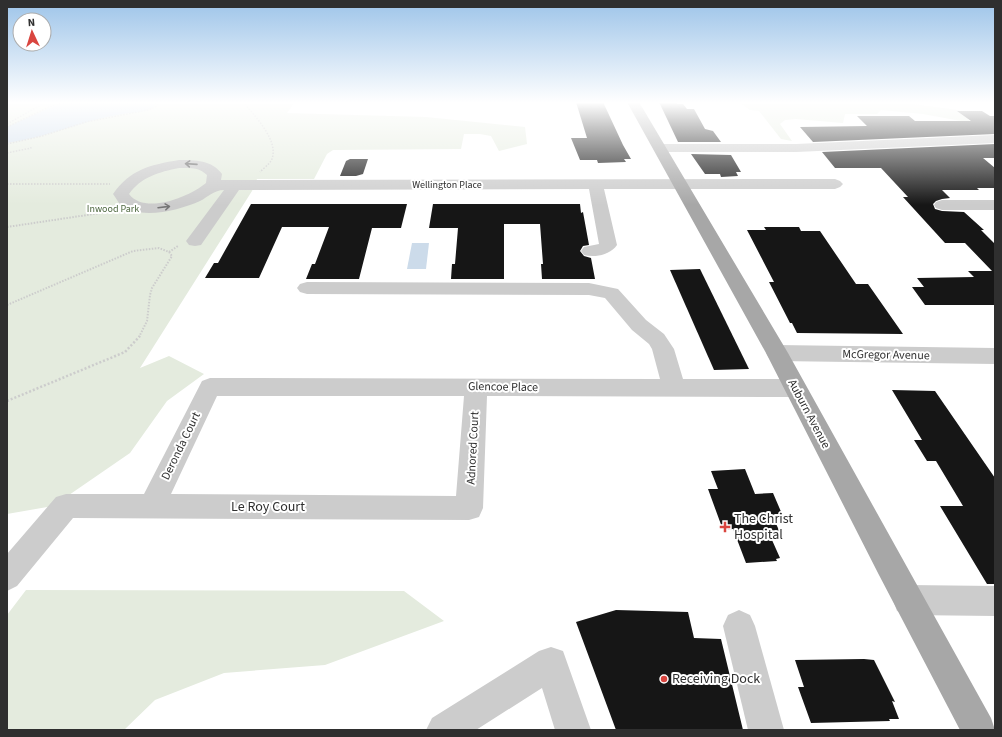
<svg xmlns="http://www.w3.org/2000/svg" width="1002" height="737" viewBox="0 0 1002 737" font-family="'Source Sans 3',sans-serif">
  <rect width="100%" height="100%" fill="#fff"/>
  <!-- green -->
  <g fill="#e4ebde">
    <path d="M15,102h280l-8,11 139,4 99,10 2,17 -28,7 -8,-15 -11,-2h-16l-3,15 -128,1 -6,4 -13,25h-57l-5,12 -112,177 29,-12 35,18 -37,27 -37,52 -77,53 -46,8v-410z"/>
    <path d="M688,102h210l60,8 14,13 -49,-9 -42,-4 -4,4h-32l-2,9 -47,-4 -11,1 -5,4 12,17 -11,-2 -22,-28 -9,-1 -10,-7h-51z"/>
    <path d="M26,590l378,1 40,30 -119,44 -101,8 -69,27 -31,30h-117v-115z"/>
  </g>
  <!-- water -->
  <g fill="#ccdbea">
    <path d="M67,102h78l10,2v2c-8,7 -22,6 -32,8 -40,6 -77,24 -116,29v-16l42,-19z"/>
    <path d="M412,243h17l-3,26h-19z"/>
  </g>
  <!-- building -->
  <g fill="#161616">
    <path d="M576,102h27l20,43 8,14h-7l2,3 -28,1 -1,-3h-17l-9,-22h16z"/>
    <path d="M659,102h17l1,2h6l4,5h7l11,20 8,2 8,11h-43z"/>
    <path d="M957,111h25l8,5h5v18l-182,8 -13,-15 67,-1 -10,-10h52l6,5h56z"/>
    <path d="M995,144v14h-12l12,10v20h-18l2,2h-37l8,8 -8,1 -6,2 -3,3 2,5 7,2 22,1 20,18h-3l14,14v61h-70l-13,-18h12l-7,-9 57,-1 -6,-6h24l-27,-28h-20l-42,-46h5l-27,-29h-46l-13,-16z"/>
    <path d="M691,154l40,1 10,17h-5l2,4 -17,1 -1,-3h-15z"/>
    <path d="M350,159h18l-5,15 -7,2h-16l6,-15z"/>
    <path d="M251,204h156l-6,24h-29l-13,51h-53l6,-15h3l14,-37h-47l-23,51h-54l9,-15h4z"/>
    <path d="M433,204h147l1,9 2,-1 6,33 -6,1 -3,5 4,5 7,2 4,21h-53l-1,-15h2l-3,-40h-36v55h-53l1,-15h3l3,-36h-29z"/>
    <path d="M764,227h35l2,4h19l36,53h12l35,50 -106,-1 -5,-10h-2l-21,-41h5l-27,-52h19z"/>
    <path d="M700,269l49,100 -35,1 -44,-100z"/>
    <path d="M892,390l43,1 60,87v106h-8l-47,-78h23l-27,-45h-9l-13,-21h8z"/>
    <path d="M745,469l10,25 18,-1 9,21 -10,1 11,24 -11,1 8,18 -4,1 1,2 -31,2 -13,-34 -10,1 -15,-41h10l-7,-18z"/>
    <path d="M616,610l72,2 6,26 27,1 22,91h-127l-40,-108z"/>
    <path d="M864,659l10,1 21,42 -3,-1 7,18h-10l1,2 -79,2 -13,-36h6l-9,-27z"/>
  </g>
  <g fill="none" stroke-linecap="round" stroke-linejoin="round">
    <!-- path-far2 -->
    <g stroke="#ccc" stroke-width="1.5" stroke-dasharray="1.5 1.5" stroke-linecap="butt">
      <path d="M243,102c11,13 38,40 28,59 -3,4 -8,8 -11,11"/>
      <path d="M7,124l39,-22"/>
      <path d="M7,127l42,-20 16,-5"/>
      <path d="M7,144l35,-8 44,-14 62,-12 9,-4v-3l-7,-1"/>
      <path d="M7,153l24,-5 -1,-2"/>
      <path d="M7,184h103"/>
    </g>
    <!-- path-far1 -->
    <g stroke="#ccc" stroke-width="2" stroke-dasharray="1.5 1.5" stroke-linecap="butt">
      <path d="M7,227l107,-16"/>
      <path d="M169,252l9,-6"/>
      <path d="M7,305l126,-54 26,-3 10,4 3,4 -20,32 -2,7 -3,26 -8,16"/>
    </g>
    <!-- path -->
    <path stroke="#ccc" stroke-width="2.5" stroke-dasharray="2 2" stroke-linecap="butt" d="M7,401l118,-49 15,-16"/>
    <!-- minor -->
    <g fill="#ccc" fill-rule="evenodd">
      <path d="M995,135v8l-199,9h-136l-5,-1 -2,-3 2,-3 5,-1h136z"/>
      <path d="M179,160c16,0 33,0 43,14l-1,6 614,-1 5,2 3,3 -3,3 -5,2h-231l13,56c-7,10 -22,13 -33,10l-3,-4 3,-4 15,-3 -10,-55 -350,1 -38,55 -6,1 -6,-1 -3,-4 38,-51c-10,0 -16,7 -24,11 -20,9 -58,19 -78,5 -3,-2 -6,-8 -9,-12 18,-25 37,-29 66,-34zM179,168c11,0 20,-1 28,7l-1,8c-17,14 -61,32 -77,11 12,-17 30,-22 50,-26z"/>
      <path d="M942,200h53v10h-53l-6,-2 -2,-3 2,-3z"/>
      <path d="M307,282l282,1 29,6 28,31 18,14 10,15 9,30h112l8,3 3,6 -3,6 -8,3 -308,-1 -4,112 -4,9 -10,3 -396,-2 -56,68 -10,5v-37l49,-57 10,-3h78l58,-113 8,-3 450,1 -8,-30 -3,-5 -17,-14 -27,-32 -16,-3 -282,-1 -7,-2 -3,-4 3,-4zM217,396h247l-8,100 -285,-2z"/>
      <path d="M777,345l218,3v16l-218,-3 -8,-3 -3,-5 3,-5z"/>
      <path d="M908,585l87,1v30l-87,-1 -11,-4 -4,-11 4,-11z"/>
      <path d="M739,610l11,5 5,11 29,104h-36l-25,-104 5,-11z"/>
      <path d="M551,647l12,4 28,79h-36l-13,-42 -66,42h-50l6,-12 107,-67z"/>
    </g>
    <!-- major -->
    <path fill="#a7a7a7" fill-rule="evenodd" d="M627,102h12l149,251 203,365 4,12h-35l-81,-155 -113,-222z"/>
  </g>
  <!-- one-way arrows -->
  <defs><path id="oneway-shaft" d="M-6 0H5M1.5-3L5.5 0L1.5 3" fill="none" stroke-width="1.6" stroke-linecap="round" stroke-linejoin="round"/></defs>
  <g stroke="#767676">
    <use href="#oneway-shaft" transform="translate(191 164) rotate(-176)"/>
    <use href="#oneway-shaft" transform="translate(164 207) rotate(-7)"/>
  </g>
  <!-- sky -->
  <linearGradient id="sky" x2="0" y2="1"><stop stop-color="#9dc4e9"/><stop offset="0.5" stop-color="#fff"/><stop offset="1" stop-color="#fff" stop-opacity="0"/></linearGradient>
  <rect width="1002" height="205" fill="url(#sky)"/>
  <!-- markers -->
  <g fill="#d9453f" stroke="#fff" stroke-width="1.5">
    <path d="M723 521h4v4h4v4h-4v4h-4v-4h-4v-4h4z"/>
    <circle cx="664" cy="679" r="4"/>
  </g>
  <g text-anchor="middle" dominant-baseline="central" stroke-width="4" stroke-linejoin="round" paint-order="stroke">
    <!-- far-street labels -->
    <g font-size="10" fill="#2f2f2f" stroke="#fff">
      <text x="447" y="185">Wellington Place</text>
    </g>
    <!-- far-park labels -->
    <g font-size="10" fill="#4e6840" stroke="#fff">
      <text x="113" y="209">Inwood Park</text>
    </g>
    <!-- street labels -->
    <g font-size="12" fill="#2f2f2f" stroke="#fff">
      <text transform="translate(886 355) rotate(1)">McGregor Avenue</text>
      <text transform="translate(503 387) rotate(1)">Glencoe Place</text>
      <text transform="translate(809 414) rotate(62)">Auburn Avenue</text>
      <text transform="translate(181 446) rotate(-64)">Deronda Court</text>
      <text transform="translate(473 448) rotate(-87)">Adnored Court</text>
    </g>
    <!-- near-street labels -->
    <g font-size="14" fill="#2f2f2f" stroke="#fff">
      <text x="268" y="507">Le Roy Court</text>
    </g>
    <!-- near-poi labels -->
    <g font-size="14" fill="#2f2f2f" stroke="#fff" text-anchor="start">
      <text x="734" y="519">The Christ<tspan x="734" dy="16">Hospital</tspan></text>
      <text x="672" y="679">Receiving Dock</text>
    </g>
  </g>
  <!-- border -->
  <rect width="1002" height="737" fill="none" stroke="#2f2f2f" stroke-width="16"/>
  <!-- north arrow -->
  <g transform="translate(32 32) rotate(356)"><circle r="19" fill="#ffffff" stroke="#acacac"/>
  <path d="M0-3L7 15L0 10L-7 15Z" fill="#d9453f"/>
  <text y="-6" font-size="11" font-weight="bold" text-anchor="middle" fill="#2f2f2f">N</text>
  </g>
</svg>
